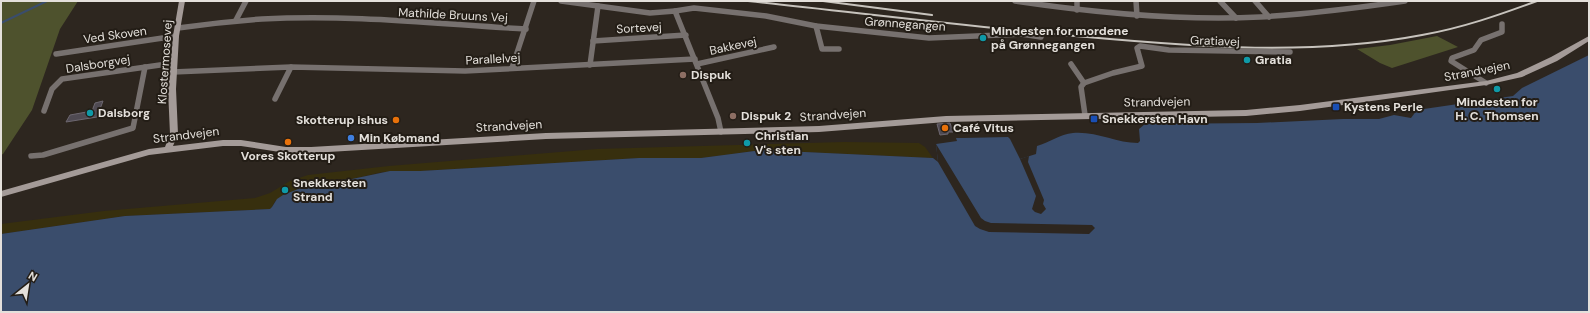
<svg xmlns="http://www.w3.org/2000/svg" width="1590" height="313" viewBox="0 0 1590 313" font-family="'DM Sans',sans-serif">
  <rect width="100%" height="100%" fill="#2d261f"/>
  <!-- green -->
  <g fill="#4e522d">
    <path d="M1,1h77l-18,28 -28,81 -29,44 -2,1z"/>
    <path d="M1437,36l21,11 -66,21 -12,-5 -23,-14 33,-4z"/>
  </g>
  <!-- sand -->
  <path fill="#372f0e" d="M844,142l75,1 6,4 8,11 -171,-8 -61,8h-62l-219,13 -38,1 -30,7 -36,3 -41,19 -3,6 -2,2 -145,7 -124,18v-10l103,-13 151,-13 15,-5 20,-12 18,-6 81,-9 208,-17z"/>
  <!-- water -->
  <path fill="#3a4d6c" d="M1589,55v257h-1588v-78l124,-18 145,-7 2,-2 5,-8 6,-4 33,-13 36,-3 38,-8h30l219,-13h62l61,-8 171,8 5,4 -2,-18 21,-3 -1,-3h7l45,-1 2,2 10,20 16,-5 1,-8c12,-3 23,-12 36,-13 23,-2 43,10 65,10l2,-2 -1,-12 6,-5 112,-1 86,-4h36l15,-4 17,3 6,-8 96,-14 9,-8z"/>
  <!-- pier -->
  <g fill="#2d261f">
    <path d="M936,144l45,74 4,3 6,2 101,2 3,3 -6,6 -100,-2 -9,-3 -5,-3 -37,-64z"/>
    <path d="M1029,156l-1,6 16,38 -1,4 3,5 -5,5 -6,-2 -3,-3 4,-13 -16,-37z"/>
  </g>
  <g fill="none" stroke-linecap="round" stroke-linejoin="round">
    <!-- stream -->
    <path stroke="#3a4d6c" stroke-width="2" d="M1,23l46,-22"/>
  </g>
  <!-- building -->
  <g fill="#4f4a52" stroke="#6d6770">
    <path d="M103,101l-6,16 -31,5 4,-7 22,-4 3,-8z"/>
    <path d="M950,123l3,9h-5v2l-8,1 -3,-11z"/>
  </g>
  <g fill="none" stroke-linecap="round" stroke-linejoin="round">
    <!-- minor -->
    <g stroke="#77716f" stroke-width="5.5">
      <path d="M561,1l89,12 25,-2"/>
      <path d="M1015,1c81,12 163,20 245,16 49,-3 97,-9 145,-16"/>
      <path d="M1077,1v9"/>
      <path d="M1136,1l1,15"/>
      <path d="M1220,1l16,17"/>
      <path d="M1255,1l14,16"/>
      <path d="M236,20l10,-19"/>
      <path d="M816,26l6,23h17"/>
      <path d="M178,28c28,-4 56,-7 84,-9 88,-5 177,5 264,10"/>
      <path d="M593,41l93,-6"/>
      <path d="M56,54l120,-18"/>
      <path d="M697,64l77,-17"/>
      <path d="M1071,64l13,19"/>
      <path d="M590,65l8,-59"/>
      <path d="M512,68l22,-67"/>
      <path d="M173,72l118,-5 174,4 230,-12"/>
      <path d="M1486,83l-35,-22 1,-3 22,-8 7,-10 21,-8v-8"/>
      <path d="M275,99l16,-32"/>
      <path d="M44,111l8,-22 10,-10 112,-16"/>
      <path d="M1085,115l-4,-28 3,-4 29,-10 29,-7 -5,-18 3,-2 29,4 121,2"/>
      <path d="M721,132l-3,-14 -43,-107 19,-3 72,8 50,10 113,12 92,-4 20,3"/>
      <path d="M31,156l12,-1 90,-27 12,-61"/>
    </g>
    <!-- secondary -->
    <path fill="#a49b98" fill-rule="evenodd" d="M179,1h6l-6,35 -3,53 2,45 -5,12 50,-6h18l45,7h25l235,-14 273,-7 127,-10 300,-6 54,-5 186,-24 31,-8 34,-16 38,-21v5l-32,20 -35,16 -36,8 -186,26 -54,5 -300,6 -127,10 -273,7 -235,14h-25l-45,-7h-18l-74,9 -148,42v-6l148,-42 16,-2 5,-13 -2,-45 5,-53z"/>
    <!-- rail -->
    <g stroke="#c7c3bd" stroke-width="2">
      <path d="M748,1c113,12 226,26 339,36 111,10 225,19 335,-2 40,-7 77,-20 115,-34"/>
      <path d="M823,1l109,14"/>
    </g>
  </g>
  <!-- markers -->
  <g fill="#0f9aa8" stroke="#231d16" stroke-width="1.5">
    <circle cx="983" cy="38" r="4"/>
    <circle cx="1247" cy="60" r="4"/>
    <circle cx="1497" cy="89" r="4"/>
    <circle cx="90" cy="113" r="4"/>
    <circle cx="747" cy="143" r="4"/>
    <circle cx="285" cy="190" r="4"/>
  </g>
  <g fill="#8d6e63" stroke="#231d16" stroke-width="1.5">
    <circle cx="683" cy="75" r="4"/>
    <circle cx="733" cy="116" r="4"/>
  </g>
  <g fill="#1a4fb4" stroke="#231d16" stroke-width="1.5">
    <rect x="1332" y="103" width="8" height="8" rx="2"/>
    <rect x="1090" y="115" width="8" height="8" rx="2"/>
  </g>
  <g fill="#e8710a" stroke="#231d16" stroke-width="1.5">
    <circle cx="396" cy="120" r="4"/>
    <circle cx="945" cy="128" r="4"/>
    <circle cx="288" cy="142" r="4"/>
  </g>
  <circle fill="#3f7fe0" stroke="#231d16" stroke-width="1.5" cx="351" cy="138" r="4"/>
  <g text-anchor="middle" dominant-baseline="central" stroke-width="4" stroke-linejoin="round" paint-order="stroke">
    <!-- street labels -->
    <g font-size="12" fill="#e4e0db" stroke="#231d16">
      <text transform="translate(453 15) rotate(3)">Mathilde Bruuns Vej</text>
      <text transform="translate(905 24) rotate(4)">Grønnegangen</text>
      <text transform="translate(639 28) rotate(-3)">Sortevej</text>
      <text transform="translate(115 35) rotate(-8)">Ved Skoven</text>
      <text transform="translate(1215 41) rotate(2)">Gratiavej</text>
      <text transform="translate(733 46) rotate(-12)">Bakkevej</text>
      <text transform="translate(493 59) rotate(-3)">Parallelvej</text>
      <text transform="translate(165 62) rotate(-86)">Klostermosevej</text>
      <text transform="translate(98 64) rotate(-9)">Dalsborgvej</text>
      <text transform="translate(1477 71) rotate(-11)">Strandvejen</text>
      <text transform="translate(1157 102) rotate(-1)">Strandvejen</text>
      <text transform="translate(833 115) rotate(-4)">Strandvejen</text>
      <text transform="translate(509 126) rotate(-3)">Strandvejen</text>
      <text transform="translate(186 135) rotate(-7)">Strandvejen</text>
    </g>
    <!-- poi labels -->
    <g font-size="12" font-weight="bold" fill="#e4e0db" stroke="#231d16" text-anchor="start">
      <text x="991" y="31">Mindesten for mordene<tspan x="991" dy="14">på Grønnegangen</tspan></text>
      <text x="1255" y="60">Gratia</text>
      <text x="691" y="75">Dispuk</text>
      <text x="1497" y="102" text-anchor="middle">Mindesten for<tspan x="1497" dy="14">H. C. Thomsen</tspan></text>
      <text x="1344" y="107">Kystens Perle</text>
      <text x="98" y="113">Dalsborg</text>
      <text x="741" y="116">Dispuk 2</text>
      <text x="1102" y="119">Snekkersten Havn</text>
      <text x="388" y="120" text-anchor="end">Skotterup ishus</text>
      <text x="953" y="128">Café Vitus</text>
      <text x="755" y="136">Christian<tspan x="755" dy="14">V's sten</tspan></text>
      <text x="359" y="138">Min Købmand</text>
      <text x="288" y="156" text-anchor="middle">Vores Skotterup</text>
      <text x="293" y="183">Snekkersten<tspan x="293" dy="14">Strand</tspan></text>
    </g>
  </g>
  <!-- border -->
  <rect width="1590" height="313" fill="none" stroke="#e4e0db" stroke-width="4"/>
  <!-- north arrow -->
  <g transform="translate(28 285) rotate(30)" stroke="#231d16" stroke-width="3" paint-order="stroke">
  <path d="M0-3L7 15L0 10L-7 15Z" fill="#e4e0db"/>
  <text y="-6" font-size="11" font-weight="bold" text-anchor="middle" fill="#e4e0db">N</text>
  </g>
</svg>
